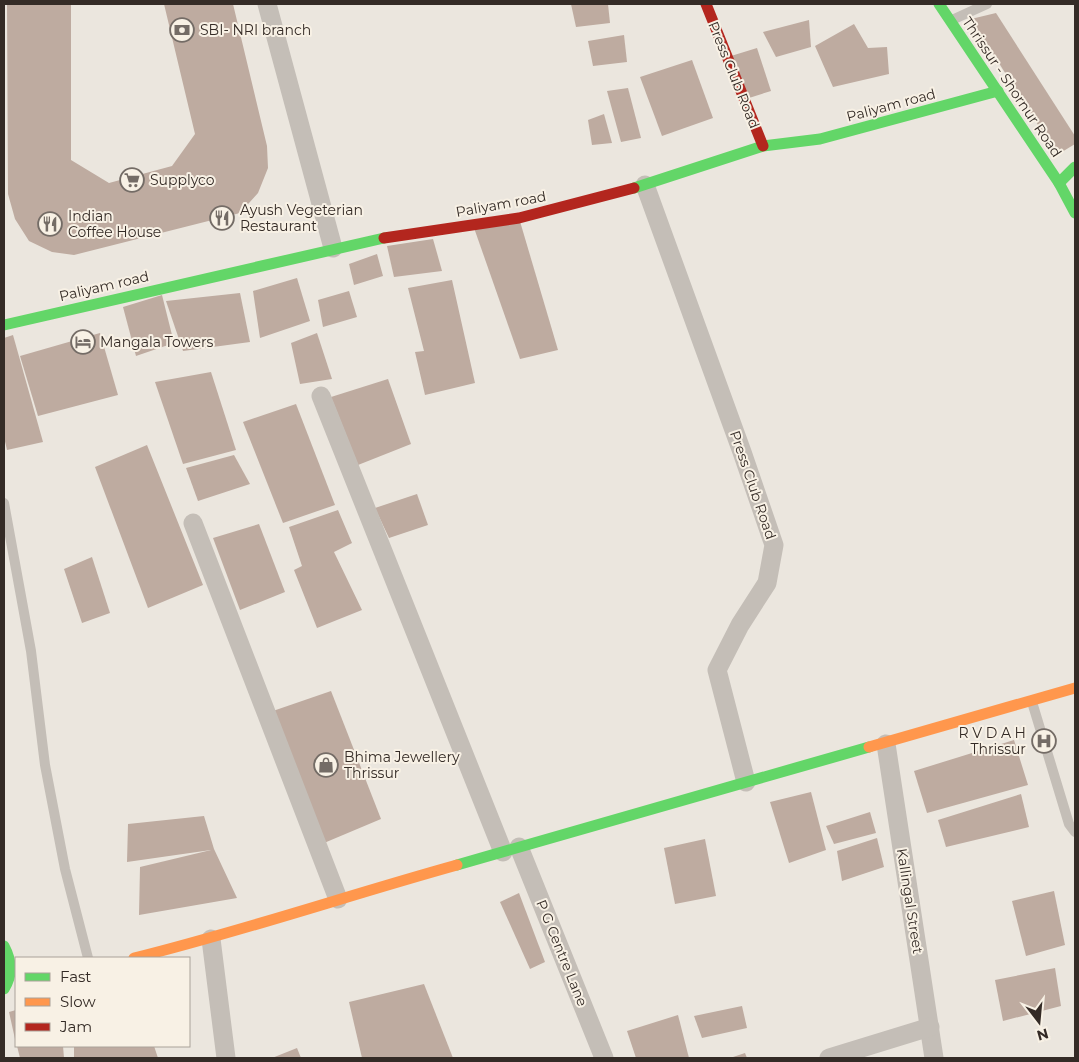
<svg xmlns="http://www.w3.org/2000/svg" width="1079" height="1062" viewBox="0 0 1079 1062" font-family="Montserrat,sans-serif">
  <rect width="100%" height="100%" fill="#ebe6de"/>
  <!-- building -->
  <g fill="#beaba0">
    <path d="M7,4h64v156l38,23 63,-17 23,-32 -31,-130h69l34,142 1,22 -10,25 -18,20 -166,42 -22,-3 -23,-11 -14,-22 -7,-25z"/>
    <path d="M571,4h37l2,19 -34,4z"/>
    <path d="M996,13l79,123v8l-18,11 -86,-136z"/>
    <path d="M809,20l2,27 -35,10 -13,-25z"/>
    <path d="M854,24l14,24 19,-1 2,27 -56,13 -18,-41z"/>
    <path d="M624,35l3,27 -34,4 -5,-25z"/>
    <path d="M757,48l14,43 -22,7 -18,-42z"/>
    <path d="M692,60l21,58 -51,18 -22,-59z"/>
    <path d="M628,88l13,50 -20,4 -14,-51z"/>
    <path d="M604,114l8,29 -20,2 -4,-25z"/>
    <path d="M519,218l39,132 -38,9 -47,-134z"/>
    <path d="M433,239l9,32 -48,6 -7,-31z"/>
    <path d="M377,254l6,22 -29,9 -5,-21z"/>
    <path d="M297,278l13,43 -50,17 -7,-47z"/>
    <path d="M452,280l23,103 -50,12 -10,-43 9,-1 -16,-63z"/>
    <path d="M349,291l8,26 -34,10 -5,-27z"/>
    <path d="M240,293l10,49 -67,9 -17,-50z"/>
    <path d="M162,295l12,48 -38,13 -13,-49z"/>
    <path d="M100,333l18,62 -80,21 -18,-60z"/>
    <path d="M317,333l15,46 -32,5 -9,-41z"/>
    <path d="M13,335l30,107 -36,8 -3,-13v-99z"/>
    <path d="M211,372l25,78 -53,14 -28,-82z"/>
    <path d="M388,379l23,65 -53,21 -27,-68z"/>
    <path d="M296,404l39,101 -52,18 -40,-101z"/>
    <path d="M147,445l56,140 -55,23 -53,-141z"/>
    <path d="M234,455l16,29 -52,17 -12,-33z"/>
    <path d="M417,494l11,31 -39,13 -14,-30z"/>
    <path d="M338,510l14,33 -18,9 28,58 -45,18 -23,-58 8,-4 -13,-39z"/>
    <path d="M259,524l26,68 -45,18 -27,-72z"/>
    <path d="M92,557l18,56 -28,10 -18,-54z"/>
    <path d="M331,691l50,128 -57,24 -54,-131z"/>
    <path d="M1014,740l14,45 -101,28 -13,-42z"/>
    <path d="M811,792l15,58 -37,13 -19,-61z"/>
    <path d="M1021,794l8,33 -83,20 -8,-27z"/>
    <path d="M870,812l6,21 -42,11 -8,-18z"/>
    <path d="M204,816l10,33 23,49 -98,17 1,-48 71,-17 -84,12 1,-38z"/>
    <path d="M877,838l7,29 -42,14 -5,-30z"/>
    <path d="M705,839l11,57 -41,8 -11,-56z"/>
    <path d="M1054,891l11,54 -39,11 -14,-55z"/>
    <path d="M519,893l26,69 -15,7 -30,-67z"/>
    <path d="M1055,968l6,38 -58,15 -8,-41z"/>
    <path d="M424,984l29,74h-91l-13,-56z"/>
    <path d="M742,1006l5,22 -45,10 -8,-22z"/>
    <path d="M16,1010v29h-1l-6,-27z"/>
    <path d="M678,1015l11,43h-53l-9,-27z"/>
    <path d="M17,1046h46l1,12h-44z"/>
    <path d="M74,1046h80l4,12h-84z"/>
    <path d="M297,1048l4,10h-29z"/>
    <path d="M745,1053l2,5h-17z"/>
  </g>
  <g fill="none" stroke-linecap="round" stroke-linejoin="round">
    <!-- lane -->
    <g stroke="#c4beb7" stroke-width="10">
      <path d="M952,20l35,-16"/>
      <path d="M4,503l27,148 14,114 20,104 23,89"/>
      <path d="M1032,702l37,122 6,8"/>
    </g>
    <!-- street -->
    <g stroke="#c4beb7" stroke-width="19">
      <path d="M267,4l66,244"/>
      <path d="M645,185l97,267 32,93 -7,38 -27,42 -23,45 29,112"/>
      <path d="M321,396l182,456"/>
      <path d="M193,523l145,376"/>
      <path d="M886,744l48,314"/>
      <path d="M519,847l85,211"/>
      <path d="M211,939l15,119"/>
      <path d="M829,1058l101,-31"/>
    </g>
    <!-- fast -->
    <g stroke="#63d668" stroke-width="11">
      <path d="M939,4l120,179 16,30"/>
      <path d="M1059,183l16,-16"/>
      <path d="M634,188l129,-42 57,-7 178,-48"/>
      <path d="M4,325l380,-87"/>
      <path d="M457,865l412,-118"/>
      <path d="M4,946c8,15 9,29 0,43"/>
    </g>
    <!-- slow -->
    <g stroke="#ff974d" stroke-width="11">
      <path d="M869,747l206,-59"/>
      <path d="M134,958c109,-27 215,-63 323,-93"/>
    </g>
    <!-- jam -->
    <g stroke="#b3261e" stroke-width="11">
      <path d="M706,4l57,142"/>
      <path d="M384,238l135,-20 115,-30"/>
    </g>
  </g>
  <!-- icons -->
  <defs>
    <g id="bank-ring" transform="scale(1.25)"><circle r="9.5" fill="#f8f1e5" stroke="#746c66" stroke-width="1.5"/><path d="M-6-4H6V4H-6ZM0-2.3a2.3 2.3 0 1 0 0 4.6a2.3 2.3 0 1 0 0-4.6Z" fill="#746c66"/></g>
    <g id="supermarket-ring" transform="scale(1.25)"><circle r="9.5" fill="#f8f1e5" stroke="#746c66" stroke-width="1.5"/><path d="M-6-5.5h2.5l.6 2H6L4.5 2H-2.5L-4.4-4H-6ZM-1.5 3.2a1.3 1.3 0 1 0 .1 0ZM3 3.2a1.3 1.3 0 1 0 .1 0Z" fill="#746c66"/></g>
    <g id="restaurant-ring" transform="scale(1.25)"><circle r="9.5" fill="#f8f1e5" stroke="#746c66" stroke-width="1.5"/><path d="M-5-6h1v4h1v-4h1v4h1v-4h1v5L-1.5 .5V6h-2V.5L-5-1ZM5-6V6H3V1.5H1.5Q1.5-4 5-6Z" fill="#746c66"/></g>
    <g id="hotel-ring" transform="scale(1.25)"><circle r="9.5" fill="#f8f1e5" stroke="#746c66" stroke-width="1.5"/><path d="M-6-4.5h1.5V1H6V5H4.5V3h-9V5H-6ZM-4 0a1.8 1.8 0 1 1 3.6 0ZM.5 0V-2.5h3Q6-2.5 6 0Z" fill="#746c66"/></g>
    <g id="hospital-ring" transform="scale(1.25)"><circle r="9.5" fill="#f8f1e5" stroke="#746c66" stroke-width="1.5"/><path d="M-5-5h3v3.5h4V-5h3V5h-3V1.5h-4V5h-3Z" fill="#746c66"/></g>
    <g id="shop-ring" transform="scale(1.25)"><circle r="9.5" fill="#f8f1e5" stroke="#746c66" stroke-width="1.5"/><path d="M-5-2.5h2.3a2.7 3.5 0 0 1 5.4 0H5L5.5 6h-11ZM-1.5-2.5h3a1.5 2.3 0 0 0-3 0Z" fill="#746c66"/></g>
  </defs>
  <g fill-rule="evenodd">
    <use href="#bank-ring" x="182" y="30"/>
    <use href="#supermarket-ring" x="132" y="180"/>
    <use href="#restaurant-ring" x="222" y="218"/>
    <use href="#restaurant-ring" x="50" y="224"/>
    <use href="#hotel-ring" x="83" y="342"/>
    <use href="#hospital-ring" x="1044" y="741"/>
    <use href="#shop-ring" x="326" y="765"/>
  </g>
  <g text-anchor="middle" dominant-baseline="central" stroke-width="4" stroke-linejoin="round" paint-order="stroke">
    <!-- poi labels -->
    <g font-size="14" fill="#342b26" stroke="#f8f1e5" text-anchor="start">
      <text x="200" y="30">SBI- NRI branch</text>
      <text x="150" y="180">Supplyco</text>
      <text x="240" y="210">Ayush Vegeterian<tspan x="240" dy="16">Restaurant</tspan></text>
      <text x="68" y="216">Indian<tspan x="68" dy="16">Coffee House</tspan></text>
      <text x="100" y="342">Mangala Towers</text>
      <text x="1026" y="733" text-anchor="end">R V D A H<tspan x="1026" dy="16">Thrissur</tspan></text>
      <text x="344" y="757">Bhima Jewellery<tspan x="344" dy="16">Thrissur</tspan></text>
    </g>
    <!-- street labels -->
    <g font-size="14" fill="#342b26" stroke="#f8f1e5">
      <text transform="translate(734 75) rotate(68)">Press Club Road</text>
      <text transform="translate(1012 87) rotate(56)">Thrissur - Shornur Road</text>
      <text transform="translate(891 105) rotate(-15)">Paliyam road</text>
      <text transform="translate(501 204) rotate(-10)">Paliyam road</text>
      <text transform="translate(104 286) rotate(-13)">Paliyam road</text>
      <text transform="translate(753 485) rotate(71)">Press Club Road</text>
      <text transform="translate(910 901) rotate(81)">Kallingal Street</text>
      <text transform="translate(562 953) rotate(68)">P G Centre Lane</text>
    </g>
  </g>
  <!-- border -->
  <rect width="1079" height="1062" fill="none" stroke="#342b26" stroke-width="10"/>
  <!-- legend -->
  <rect x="15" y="957" width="175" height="90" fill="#f8f1e5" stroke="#aaa299"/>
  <rect x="25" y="973" width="25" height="8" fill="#63d668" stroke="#aaa299"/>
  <text x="60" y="982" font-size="15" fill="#342b26">Fast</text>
  <rect x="25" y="998" width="25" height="8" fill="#ff974d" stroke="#aaa299"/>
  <text x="60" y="1007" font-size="15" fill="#342b26">Slow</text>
  <rect x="25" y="1023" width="25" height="8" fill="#b3261e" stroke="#aaa299"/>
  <text x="60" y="1032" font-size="15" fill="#342b26">Jam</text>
  <!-- north arrow -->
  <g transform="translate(1039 1022) rotate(164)" stroke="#f8f1e5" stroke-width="4" paint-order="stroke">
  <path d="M0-4L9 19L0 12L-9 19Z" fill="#342b26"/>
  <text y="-8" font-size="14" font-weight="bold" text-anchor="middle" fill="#342b26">N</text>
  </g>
</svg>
